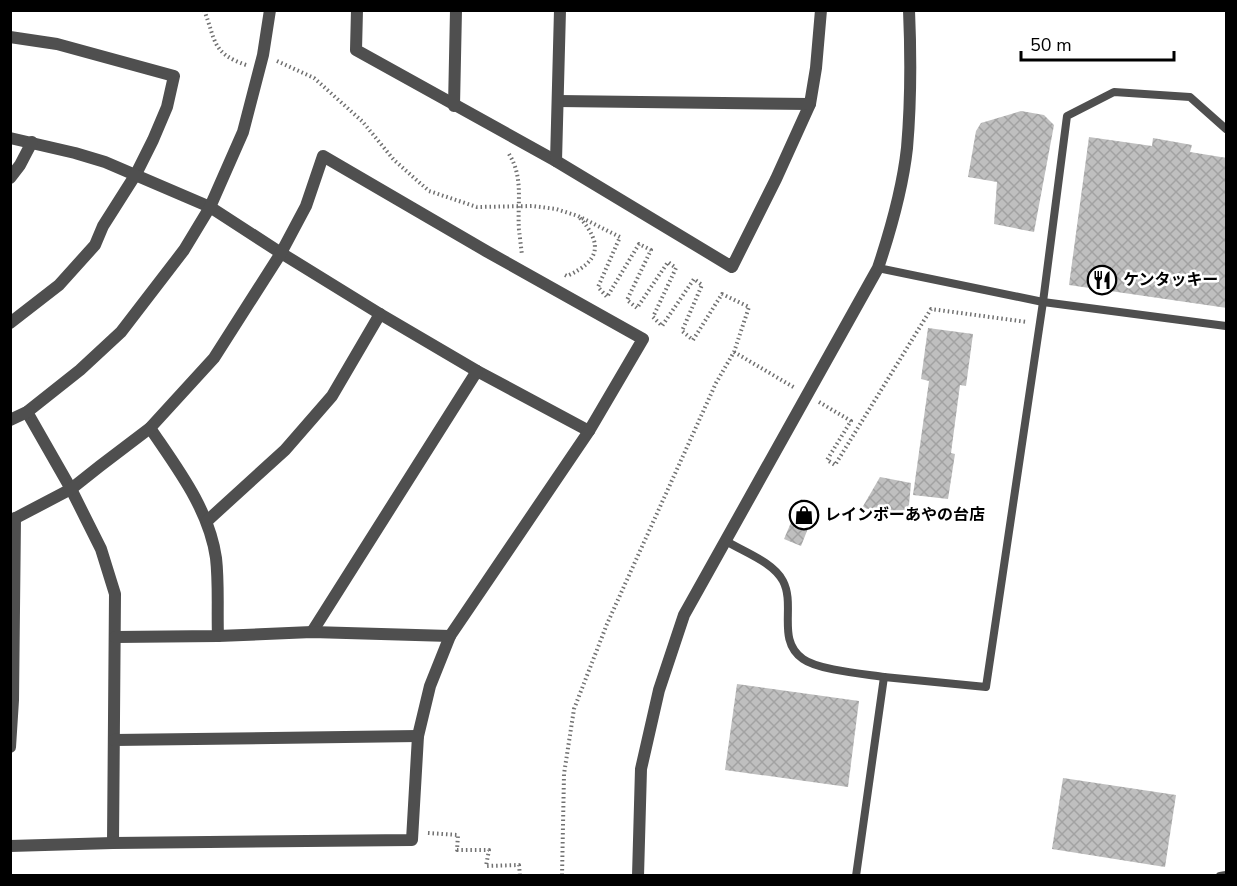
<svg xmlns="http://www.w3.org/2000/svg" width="1237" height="886" viewBox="0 0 1237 886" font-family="'Nunito Sans','Noto Sans JP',sans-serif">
  <defs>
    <pattern id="building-cross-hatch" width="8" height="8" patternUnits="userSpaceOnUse" patternTransform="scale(1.5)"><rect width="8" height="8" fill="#bfbfbf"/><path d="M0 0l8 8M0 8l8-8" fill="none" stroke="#a2a2a2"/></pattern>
  </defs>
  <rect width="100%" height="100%" fill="#fff"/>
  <!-- building -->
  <g fill="url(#building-cross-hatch)">
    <path d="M1021,111l23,4 10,10 -20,107 -40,-8 3,-42 -29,-5 8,-46 5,-8z"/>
    <path d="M1089,137l63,9 1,-8 39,7 -2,7 37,6v150l-158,-23z"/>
    <path d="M928,328l45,6 -7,52 -6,-1 -9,68 4,1 -7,45 -35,-4 16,-114 -8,-2z"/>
    <path d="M880,477l31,6 -3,32 -46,-7z"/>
    <path d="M801,499l16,7 -16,40 -17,-7z"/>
    <path d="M737,684l122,17 -11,86 -123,-17z"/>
    <path d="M1063,778l113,17 -11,72 -113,-18z"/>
  </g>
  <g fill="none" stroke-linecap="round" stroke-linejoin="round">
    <!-- path -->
    <g stroke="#717171" stroke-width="4" stroke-dasharray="1.5 3" stroke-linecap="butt">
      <path d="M204,10c12,30 7,43 42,55"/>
      <path d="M277,61l37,17 48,43 32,39 35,31 48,16 56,-1 23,3 22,7 42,21 -22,50 9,10 32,-53 12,6 -24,50 10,8 31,-46 8,6 -23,49 9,9 32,-47 8,6 -20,46 11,9 29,-46 27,13 -15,45 -18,31 -109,241 -33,85 -10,65 -2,102"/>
      <path d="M509,154c15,24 8,49 10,76 1,8 2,17 3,25"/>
      <path d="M565,275l2,1c33,-15 36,-32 13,-58"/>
      <path d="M734,352l61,36"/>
      <path d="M819,402l32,19 -24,39 8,5 96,-156 96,13"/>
      <path d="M428,833l30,2 -1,15h32l-3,16 33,-1 1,11"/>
    </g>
    <!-- service -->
    <g stroke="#4f4f4f" stroke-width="8">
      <path d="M878,268l165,34 183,24"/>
      <path d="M726,541c18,11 47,21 57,40 13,25 -7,59 20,78 15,11 61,15 81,18l-28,199"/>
      <path d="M884,677l102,10 57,-385 24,-186 47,-24 76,5 36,32"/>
      <path d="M1220,876l6,-1"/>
    </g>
    <!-- minor -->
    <g stroke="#4f4f4f" stroke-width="12">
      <path d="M357,10l-1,40 200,111 176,106 44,-88 34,-75 6,-36 5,-58"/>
      <path d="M10,37l47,7 117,32 -7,31 -14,33 -17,34 -33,52 -8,19 -36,40 -49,38"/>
      <path d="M558,101l252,3"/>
      <path d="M454,106l2,-96"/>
      <path d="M10,138l65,15 30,9 105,45 71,46 99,61 97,57 112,60"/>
      <path d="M556,161l4,-151"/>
      <path d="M10,178l10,-13 12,-23"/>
      <path d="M27,412l44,77 30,60 14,45 -2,249"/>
      <path d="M150,428c27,40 59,81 66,130 3,26 1,53 2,78"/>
      <path d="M10,521l61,-32 29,-23 50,-38 64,-70 67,-105 25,-47 17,-50 163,95 157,88 -54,92 -139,205 -20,50 -12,50 -6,104 -299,3 -103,3"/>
      <path d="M207,521l78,-71 47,-54 48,-82"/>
      <path d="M312,632l165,-261"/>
      <path d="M115,637l103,-1 94,-4 138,4"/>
      <path d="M114,740l304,-4"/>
      <path d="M10,747l3,-47 2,-182"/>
    </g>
    <!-- tertiary -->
    <g stroke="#4f4f4f" stroke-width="12">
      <path d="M10,420l17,-8 53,-42 41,-38 63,-82 26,-43 33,-75 20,-77 7,-45"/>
      <path d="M638,876l3,-107 18,-79 25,-75 194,-347c12,-36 25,-83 29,-120 4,-46 4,-92 2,-138"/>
    </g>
  </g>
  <!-- icons -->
  <defs>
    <g id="restaurant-ring" transform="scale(1.5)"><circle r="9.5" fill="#fff" stroke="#000" stroke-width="1.5"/><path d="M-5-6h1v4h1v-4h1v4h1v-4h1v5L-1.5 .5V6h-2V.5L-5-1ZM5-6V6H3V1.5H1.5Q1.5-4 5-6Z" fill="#000"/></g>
    <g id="shop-ring" transform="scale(1.5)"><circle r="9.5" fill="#fff" stroke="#000" stroke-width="1.5"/><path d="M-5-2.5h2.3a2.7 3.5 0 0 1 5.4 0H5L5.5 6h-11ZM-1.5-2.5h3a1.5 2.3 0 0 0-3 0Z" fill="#000"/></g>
  </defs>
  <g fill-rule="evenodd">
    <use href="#restaurant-ring" x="1102" y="280"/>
    <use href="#shop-ring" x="804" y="515"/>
  </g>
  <g text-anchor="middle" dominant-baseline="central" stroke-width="5" stroke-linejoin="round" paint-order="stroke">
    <!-- poi labels -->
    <g font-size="16" font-weight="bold" fill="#000" stroke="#fff" text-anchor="start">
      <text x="1123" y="280">ケンタッキー</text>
      <text x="825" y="515">レインボーあやの台店</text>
    </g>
  </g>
  <!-- border -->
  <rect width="1237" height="886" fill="none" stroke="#000000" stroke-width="24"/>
  <!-- scale -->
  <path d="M1021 51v9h153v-9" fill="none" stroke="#000000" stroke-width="3"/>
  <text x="1030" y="51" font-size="18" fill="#000000" stroke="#ffffff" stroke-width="4.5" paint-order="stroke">50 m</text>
</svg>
